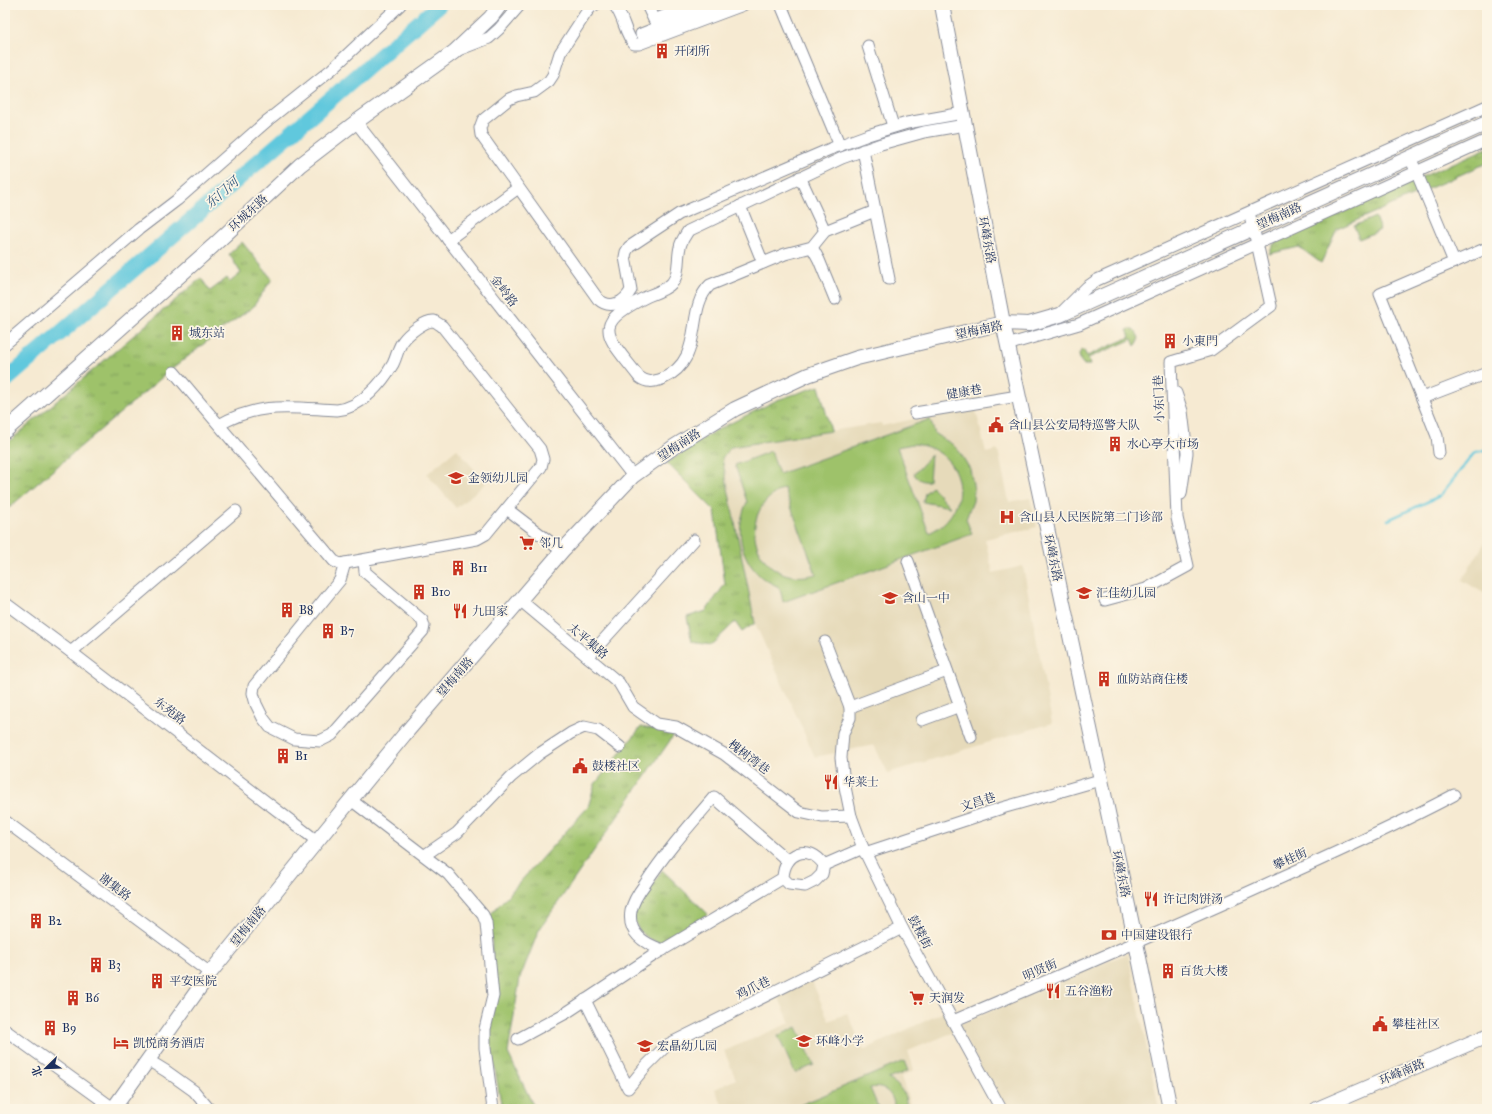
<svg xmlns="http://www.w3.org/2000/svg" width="1492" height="1114" viewBox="0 0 1492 1114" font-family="'IM FELL Great Primer','Noto Serif SC',serif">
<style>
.built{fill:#e6daba}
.grass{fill:url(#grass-tufts);stroke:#5c7864}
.pitch{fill:#9ec26b;stroke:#5c7864;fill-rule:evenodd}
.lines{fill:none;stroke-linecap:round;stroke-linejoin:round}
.stream{stroke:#60c8dd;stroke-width:2.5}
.river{stroke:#60c8dd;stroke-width:16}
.minor-casing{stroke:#888c98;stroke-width:13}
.major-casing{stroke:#888c98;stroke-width:16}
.minor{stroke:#fff;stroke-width:11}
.major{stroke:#fff;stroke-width:14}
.labels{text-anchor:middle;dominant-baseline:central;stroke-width:3.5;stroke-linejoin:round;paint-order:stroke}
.poi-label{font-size:12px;fill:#1b2f5e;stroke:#fcf5e5;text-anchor:start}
.street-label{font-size:12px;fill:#1b2f5e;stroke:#fcf5e5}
.water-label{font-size:13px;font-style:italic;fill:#2c557e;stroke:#fcf5e5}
</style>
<defs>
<pattern id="grass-tufts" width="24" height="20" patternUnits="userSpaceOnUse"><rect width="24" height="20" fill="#9ec26b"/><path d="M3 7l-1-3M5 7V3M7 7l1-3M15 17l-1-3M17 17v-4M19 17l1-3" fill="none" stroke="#809e5b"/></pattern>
</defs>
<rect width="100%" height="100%" fill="#fcf5e5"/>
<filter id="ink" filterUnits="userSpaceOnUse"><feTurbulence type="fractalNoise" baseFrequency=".025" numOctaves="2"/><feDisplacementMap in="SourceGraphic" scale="8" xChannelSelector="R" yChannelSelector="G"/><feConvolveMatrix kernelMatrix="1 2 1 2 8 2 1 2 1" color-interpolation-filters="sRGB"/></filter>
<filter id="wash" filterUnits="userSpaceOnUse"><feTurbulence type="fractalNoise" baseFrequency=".012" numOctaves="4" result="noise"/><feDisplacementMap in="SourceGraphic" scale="16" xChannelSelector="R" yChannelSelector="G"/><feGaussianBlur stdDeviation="0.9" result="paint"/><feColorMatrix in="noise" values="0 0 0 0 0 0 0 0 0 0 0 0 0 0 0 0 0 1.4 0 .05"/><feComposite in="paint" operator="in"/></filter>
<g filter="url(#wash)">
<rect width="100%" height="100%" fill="#f6ead2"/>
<g class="built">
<path d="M975,406L986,453L998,450L1009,502L1030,498L1037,527L985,539L993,573L1023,566L1052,723L888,773L874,745L815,757L755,623L722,458L731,447L881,423L882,426Z"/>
<path d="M457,449L486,483L456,508L427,474Z"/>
<path d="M1487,539V595L1462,580Z"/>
<path d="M1128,953L1159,1109H1004L958,1025Z"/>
<path d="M811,979L829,1021L847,1013L864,1050L944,1012L954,1032L908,1051L914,1070L901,1077L912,1109H724L715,1089L736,1079L724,1051L790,1023L777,993Z"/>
</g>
<g class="grass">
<path d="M1487,148V163L1337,229L1321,263L1299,247L1269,254L1274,243Z"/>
<path d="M242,242L272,279L253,307L221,330L166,374L5,511V445L201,278L210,291L227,278L230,282L241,273L229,254Z"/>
<path d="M1131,329L1136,332L1139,338L1137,344L1135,346L1132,339L1128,341L1088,358L1090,365H1084L1080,360L1079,354L1083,349L1087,356L1130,337L1127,330Z"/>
<path d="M819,386L831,431L731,447L722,458L755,623L742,632L735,622L711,645L692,642L687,617L706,611L725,584L715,511L667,463L713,432L777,400Z"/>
<path d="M641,727L676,732L539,930L520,978L508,1053L535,1109H502L489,1036L495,997L490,915L588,807L595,784Z"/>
<path d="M662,870L708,914L660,943C645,939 630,927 636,909C638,906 641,902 643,899C650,889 656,880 662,870Z"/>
</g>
<g class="pitch">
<path d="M1375,217L1380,230L1359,239L1354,226Z"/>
<path d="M930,419L935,434L952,444L959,451L970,469L974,490L973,501L966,519L972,534L783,602C782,598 781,590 778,587C776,585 764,580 760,576C739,556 735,528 747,502L735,465L771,451L779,474ZM913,444C965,448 976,511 929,533L897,447ZM784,488L816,574C758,591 729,514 784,488Z"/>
<path d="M931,455L929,481C923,482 918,480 914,474Z"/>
<path d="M932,487L950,507L923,502L925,493Z"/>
<path d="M797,1027L814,1065L795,1073L778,1036Z"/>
<path d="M904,1061L908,1071L888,1079C899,1084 908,1095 906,1109H894C895,1094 884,1085 870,1088L879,1109H791Z"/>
</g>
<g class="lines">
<path class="stream" d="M1388,520L1440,496L1475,452L1487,450"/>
<path class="river" d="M5,381L439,5"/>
</g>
</g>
<g filter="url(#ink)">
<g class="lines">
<g class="minor-casing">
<g id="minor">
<path d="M595,5L591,7L586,13L560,53L553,75L549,81L534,92L516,96L509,99L483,120L480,128L481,135L598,299C610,310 624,303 631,290L625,257L626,252L629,247L679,214L830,149L868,135L907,123L963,113"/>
<path d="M614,5C624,16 624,33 634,44H639L743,5"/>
<path d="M647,5L654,20L691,5"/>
<path d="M781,5L840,146"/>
<path d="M641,34L714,5"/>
<path d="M868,46L893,126"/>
<path d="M458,50L489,38L499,29L520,5"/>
<path d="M356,122L633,476"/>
<path d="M863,150L889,279"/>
<path d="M1410,157L1454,262"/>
<path d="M800,177L825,231"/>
<path d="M740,206L763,263"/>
<path d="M875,211L825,231L812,247L785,254L710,285C684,310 707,359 662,379C653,382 647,383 639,377C606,334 589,325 648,296C656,293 667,289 672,283C680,274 677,258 680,247C681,241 685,236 688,231L842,158L881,144L924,132L965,125"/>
<path d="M448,240L518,188"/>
<path d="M812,247L819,260L835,299"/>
<path d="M1063,311L1087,287L1097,280L1487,106"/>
<path d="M5,344L139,229L177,200L268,120L332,69L400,5"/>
<path d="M1007,345L1079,324L1487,140"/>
<path d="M174,372L334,561L340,564L477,539L486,534L541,467L543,459L540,449L442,326C439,324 436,322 434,321C425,320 408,334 403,341C398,347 397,356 393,364C382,383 361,408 337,410C293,408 260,401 219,425"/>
<path d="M1176,393L1182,411L1187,453L1181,494"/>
<path d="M1422,398L1487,373"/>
<path d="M915,413L1018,396"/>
<path d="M1439,453L1437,436L1380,294L1487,248"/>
<path d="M507,509L562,551"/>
<path d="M908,561L971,737"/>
<path d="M345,563L340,580L254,686L253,693L256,704L263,718L270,727L294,739L320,741L332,735L423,631L424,626L422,620L365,572L364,560"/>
<path d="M520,600L619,683L633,707L657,724L676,727L724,754L799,812L822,817L851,816"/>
<path d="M1105,600L1146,589L1188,566L1177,518L1171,362L1211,350L1271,306L1257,243L1249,213"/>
<path d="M5,603L71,652L317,841"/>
<path d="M825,642L850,707V718L843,733L841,758L844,782L851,816L863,848L902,928L1001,1109"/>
<path d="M71,652L236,511"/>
<path d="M588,657L694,540"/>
<path d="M850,707L947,671"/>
<path d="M922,720L960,706"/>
<path d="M351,800L448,874L483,915L486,923L493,996L485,1029V1048L493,1109"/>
<path d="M5,821L210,973"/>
<path d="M865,853L1002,808L1100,780"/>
<path d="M425,855L457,833L511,777L539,754L571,733L584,727L598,730L620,747"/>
<path d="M824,865L822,874L815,881L805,886L789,884L783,878C784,852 809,843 824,865L863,848"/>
<path d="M663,950C645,944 627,934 631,911C633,901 639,892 645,884C665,853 690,825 714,797L788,861"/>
<path d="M585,1000L628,1088L646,1066L667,1045L902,928"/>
<path d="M953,1021C1059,976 1164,931 1269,883C1331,855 1394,827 1454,795"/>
<path d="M5,1030L113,1108"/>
<path d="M518,1039L566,1013L654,955L783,878"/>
<path d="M148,1060L166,1071L194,1091L209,1109"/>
</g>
</g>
<g class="major-casing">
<g id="major">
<path d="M942,5L1003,323L1136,943L1170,1109"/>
<path d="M5,431L213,246L300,165L356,122L454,52L491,17L500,5"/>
<path d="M113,1109L210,973L317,841L404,735L562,551L633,476L675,446L735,409L808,375L857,358L1003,323L1029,324L1060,315L1487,123"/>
<path d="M1317,1109L1487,1036"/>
</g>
</g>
<use href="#minor" class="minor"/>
<use href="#major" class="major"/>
</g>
</g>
<defs>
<g id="building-bare" transform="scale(1.2)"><path d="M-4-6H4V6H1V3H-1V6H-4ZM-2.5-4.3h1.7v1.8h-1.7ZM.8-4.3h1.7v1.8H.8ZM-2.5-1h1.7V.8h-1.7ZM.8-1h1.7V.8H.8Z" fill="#c8321e" stroke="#fcf5e5" stroke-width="2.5" paint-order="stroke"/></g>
<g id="civic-bare" transform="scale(1.2)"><path d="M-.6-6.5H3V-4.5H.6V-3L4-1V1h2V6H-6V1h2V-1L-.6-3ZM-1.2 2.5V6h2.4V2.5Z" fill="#c8321e" stroke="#fcf5e5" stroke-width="2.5" paint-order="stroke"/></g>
<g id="school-bare" transform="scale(1.2)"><path d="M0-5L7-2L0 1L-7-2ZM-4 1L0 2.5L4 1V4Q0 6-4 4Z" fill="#c8321e" stroke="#fcf5e5" stroke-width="2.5" paint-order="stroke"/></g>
<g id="hospital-bare" transform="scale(1.2)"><path d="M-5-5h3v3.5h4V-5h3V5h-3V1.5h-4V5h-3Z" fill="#c8321e" stroke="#fcf5e5" stroke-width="2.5" paint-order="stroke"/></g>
<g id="supermarket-bare" transform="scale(1.2)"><path d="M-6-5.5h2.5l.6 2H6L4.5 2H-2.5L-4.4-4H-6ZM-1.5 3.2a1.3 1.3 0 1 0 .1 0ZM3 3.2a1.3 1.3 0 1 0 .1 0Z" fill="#c8321e" stroke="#fcf5e5" stroke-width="2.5" paint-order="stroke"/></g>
<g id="restaurant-bare" transform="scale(1.2)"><path d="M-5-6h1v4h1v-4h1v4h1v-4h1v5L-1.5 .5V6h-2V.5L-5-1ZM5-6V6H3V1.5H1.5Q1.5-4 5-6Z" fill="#c8321e" stroke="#fcf5e5" stroke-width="2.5" paint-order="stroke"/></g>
<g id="bank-bare" transform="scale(1.2)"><path d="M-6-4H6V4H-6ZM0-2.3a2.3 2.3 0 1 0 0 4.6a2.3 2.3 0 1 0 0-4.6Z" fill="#c8321e" stroke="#fcf5e5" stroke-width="2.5" paint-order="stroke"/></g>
<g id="hotel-bare" transform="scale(1.2)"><path d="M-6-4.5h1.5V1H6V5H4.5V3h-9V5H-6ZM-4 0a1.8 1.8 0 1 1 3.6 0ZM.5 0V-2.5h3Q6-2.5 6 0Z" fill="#c8321e" stroke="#fcf5e5" stroke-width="2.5" paint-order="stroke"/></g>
</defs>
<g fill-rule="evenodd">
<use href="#building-bare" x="662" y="51"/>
<use href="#building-bare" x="177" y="333"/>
<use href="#building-bare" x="1170" y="341"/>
<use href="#civic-bare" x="996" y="425"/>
<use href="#building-bare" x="1115" y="444"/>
<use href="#school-bare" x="456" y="478"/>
<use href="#hospital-bare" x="1007" y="517"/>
<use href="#supermarket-bare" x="527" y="543"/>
<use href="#building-bare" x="458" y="568"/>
<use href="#building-bare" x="419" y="592"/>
<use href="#school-bare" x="1084" y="593"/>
<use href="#school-bare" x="890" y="598"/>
<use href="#building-bare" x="287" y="610"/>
<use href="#restaurant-bare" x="460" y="611"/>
<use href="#building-bare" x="328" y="631"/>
<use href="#building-bare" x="1104" y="679"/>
<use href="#building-bare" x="283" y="756"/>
<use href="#civic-bare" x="580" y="766"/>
<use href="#restaurant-bare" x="831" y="782"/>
<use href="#restaurant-bare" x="1151" y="899"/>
<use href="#building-bare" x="36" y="921"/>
<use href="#bank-bare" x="1109" y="935"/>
<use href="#building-bare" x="96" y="965"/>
<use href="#building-bare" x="1168" y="971"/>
<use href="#building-bare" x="157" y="981"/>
<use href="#restaurant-bare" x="1053" y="991"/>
<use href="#building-bare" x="73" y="998"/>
<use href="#supermarket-bare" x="917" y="998"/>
<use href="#civic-bare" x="1380" y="1024"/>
<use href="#building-bare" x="50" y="1028"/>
<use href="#school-bare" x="804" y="1041"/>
<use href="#hotel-bare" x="121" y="1043"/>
<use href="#school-bare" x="645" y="1046"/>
</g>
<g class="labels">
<g class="poi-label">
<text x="674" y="51">开闭所</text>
<text x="189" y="333">城东站</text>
<text x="1182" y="341">小東門</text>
<text x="1008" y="425">含山县公安局特巡警大队</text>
<text x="1127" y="444">水心亭大市场</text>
<text x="468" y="478">金领幼儿园</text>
<text x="1019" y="517">含山县人民医院第二门诊部</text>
<text x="539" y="543">邻几</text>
<text x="470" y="568">B11</text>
<text x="431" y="592">B10</text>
<text x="1096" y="593">汇佳幼儿园</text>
<text x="902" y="598">含山一中</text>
<text x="299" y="610">B8</text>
<text x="472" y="611">九田家</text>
<text x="340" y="631">B7</text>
<text x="1116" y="679">血防站商住楼</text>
<text x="295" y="756">B1</text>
<text x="592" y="766">鼓楼社区</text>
<text x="843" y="782">华莱士</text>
<text x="1163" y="899">许记肉饼汤</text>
<text x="48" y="921">B2</text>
<text x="1121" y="935">中国建设银行</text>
<text x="108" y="965">B3</text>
<text x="1180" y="971">百货大楼</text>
<text x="169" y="981">平安医院</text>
<text x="1065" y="991">五谷渔粉</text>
<text x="85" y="998">B6</text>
<text x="929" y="998">天润发</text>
<text x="1392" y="1024">攀桂社区</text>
<text x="62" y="1028">B9</text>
<text x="816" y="1041">环峰小学</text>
<text x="133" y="1043">凯悦商务酒店</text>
<text x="657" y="1046">宏晶幼儿园</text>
</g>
<g class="street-label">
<text transform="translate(248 213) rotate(-43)">环城东路</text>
<text transform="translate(1279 216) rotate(-24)">望梅南路</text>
<text transform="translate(987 240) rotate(79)">环峰东路</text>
<text transform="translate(504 291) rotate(52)">金岭路</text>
<text transform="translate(979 330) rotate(-12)">望梅南路</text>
<text transform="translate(964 392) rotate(-10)">健康巷</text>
<text transform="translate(1159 399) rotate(-92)">小东门巷</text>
<text transform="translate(679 445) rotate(-33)">望梅南路</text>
<text transform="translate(1053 558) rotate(78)">环峰东路</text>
<text transform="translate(588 641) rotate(40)">太平集路</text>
<text transform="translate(455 677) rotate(-49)">望梅南路</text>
<text transform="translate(170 711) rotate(38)">东苑路</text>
<text transform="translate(749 757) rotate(37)">槐树湾巷</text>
<text transform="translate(978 802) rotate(-18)">文昌巷</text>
<text transform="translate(1290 859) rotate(-24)">攀桂街</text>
<text transform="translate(1121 874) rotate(78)">环峰东路</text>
<text transform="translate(115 887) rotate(37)">谢集路</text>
<text transform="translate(248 926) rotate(-51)">望梅南路</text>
<text transform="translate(920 932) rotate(62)">鼓楼街</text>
<text transform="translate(1040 970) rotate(-23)">明贤街</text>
<text transform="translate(753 988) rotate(-26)">鸡爪巷</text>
<text transform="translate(1402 1072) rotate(-23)">环峰南路</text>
</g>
<g class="water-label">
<text transform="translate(222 193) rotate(-41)">东门河</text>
</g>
</g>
<rect width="1492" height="1114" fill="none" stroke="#fcf5e5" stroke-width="20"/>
<g transform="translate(46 1068) rotate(247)" stroke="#fcf5e5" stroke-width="3" paint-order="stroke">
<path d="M0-3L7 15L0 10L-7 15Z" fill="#1b2f5e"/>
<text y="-6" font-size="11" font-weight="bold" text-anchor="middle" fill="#1b2f5e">北</text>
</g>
</svg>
